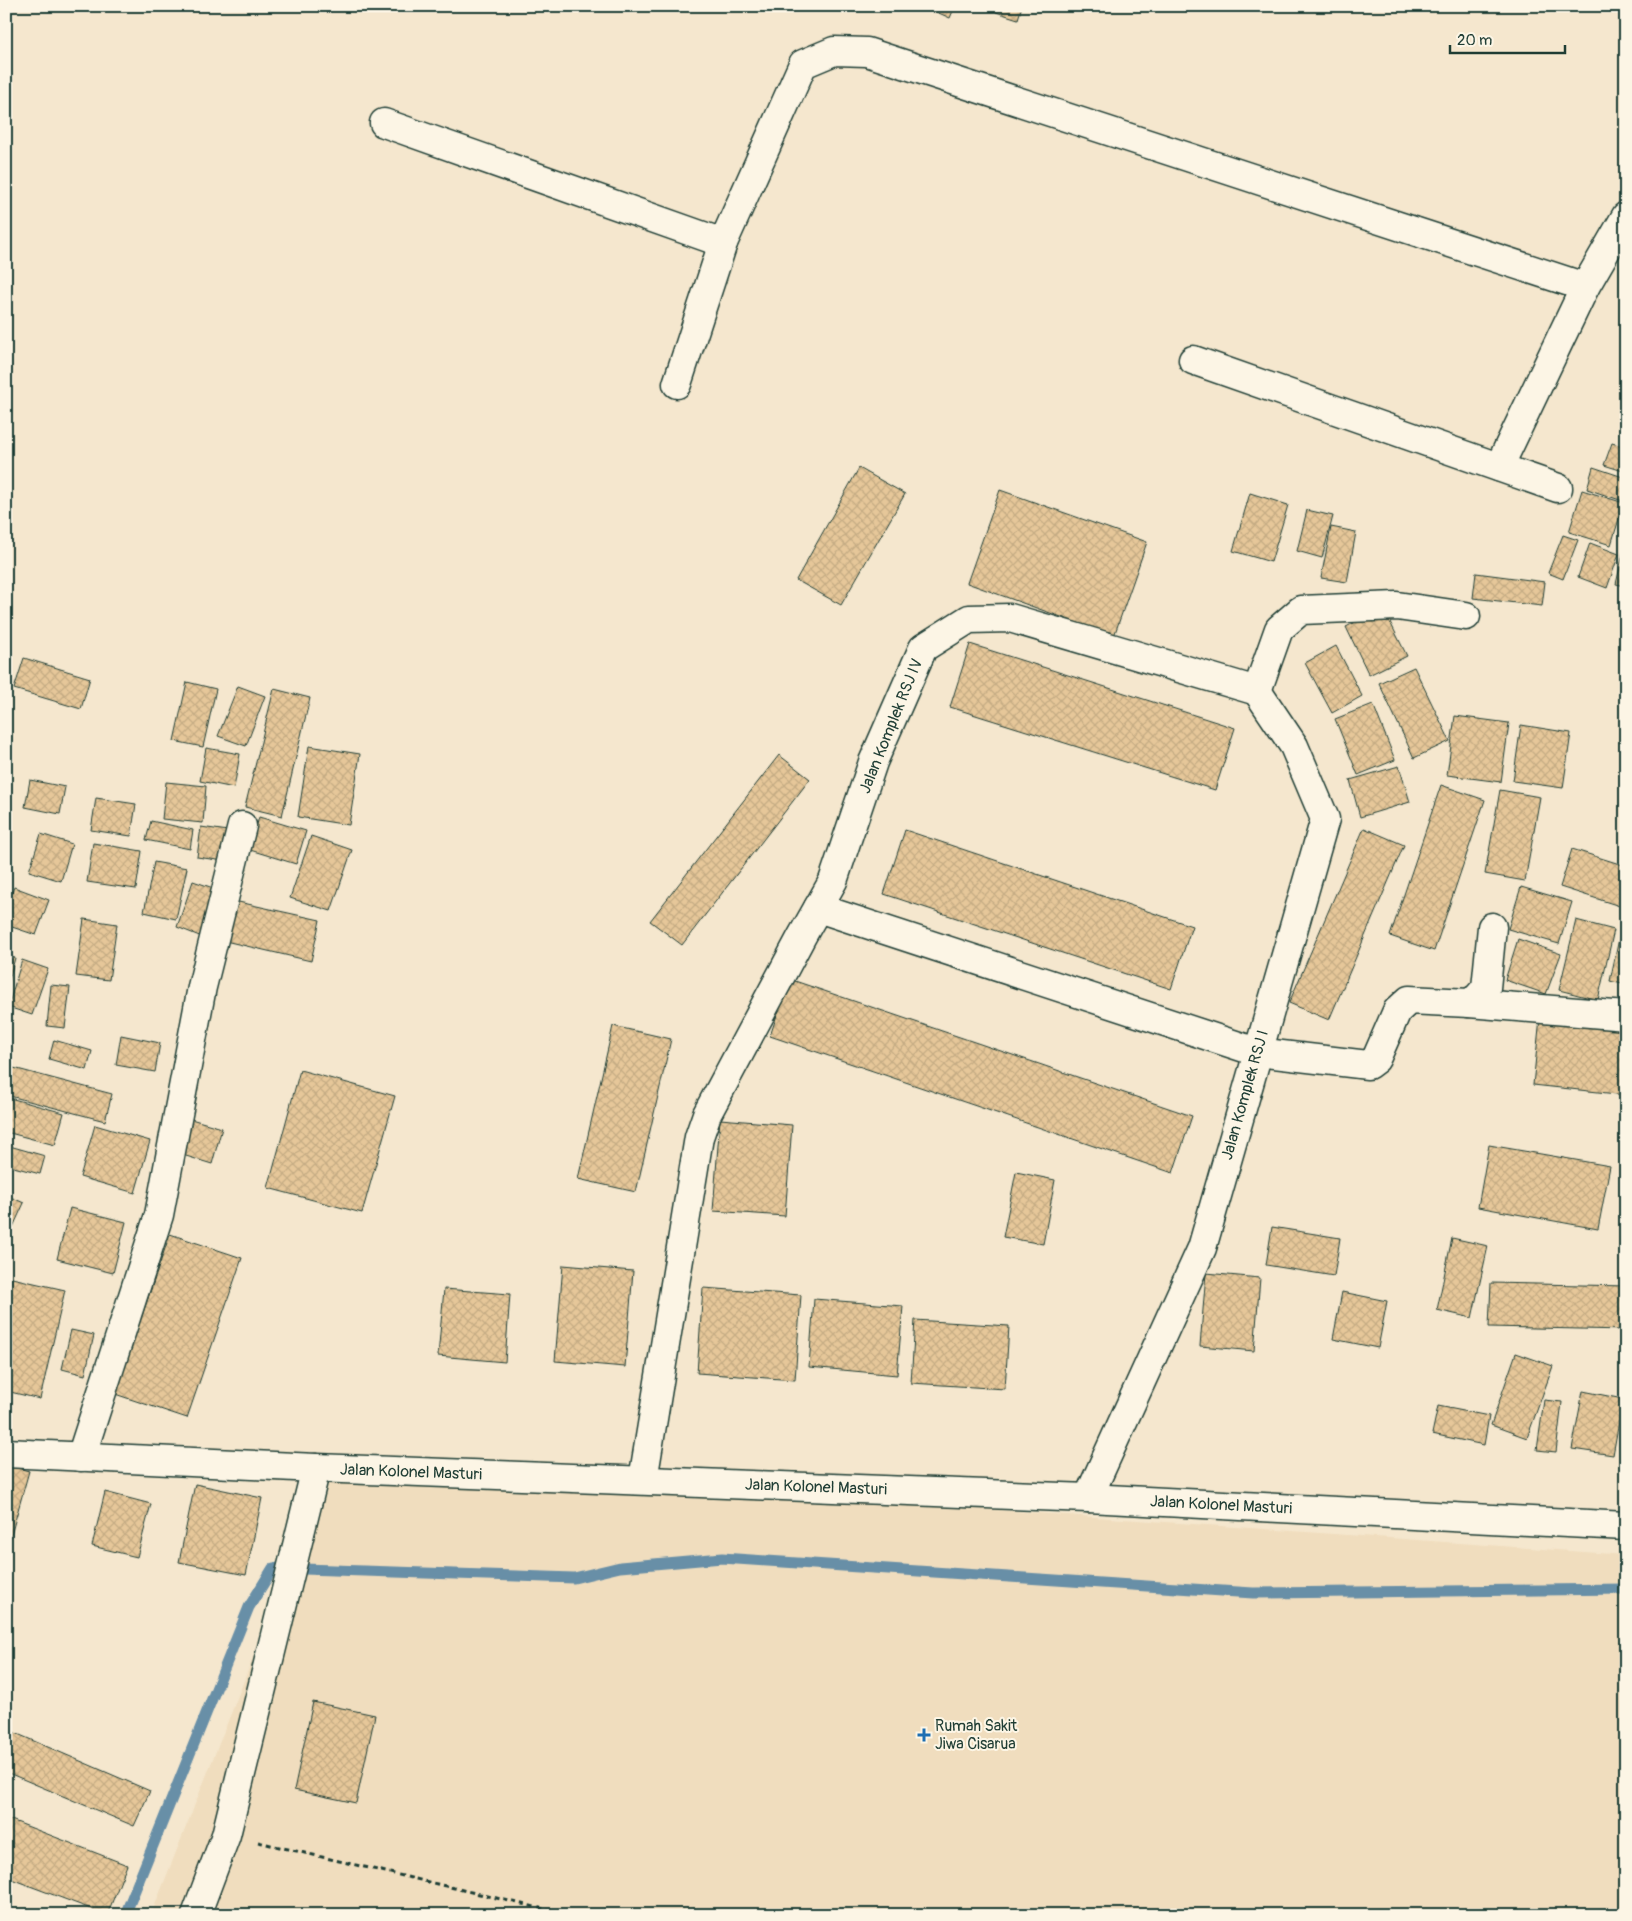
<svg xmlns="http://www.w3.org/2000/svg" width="1632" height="1921" viewBox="0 0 1632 1921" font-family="Pangolin,sans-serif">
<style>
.built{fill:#f0ddbe}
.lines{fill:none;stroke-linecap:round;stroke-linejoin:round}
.stream{stroke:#688fa7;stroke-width:11}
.building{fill:url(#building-cross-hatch);stroke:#1f3d34}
.street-casing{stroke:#1f3d34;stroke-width:31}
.primary-casing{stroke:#1f3d34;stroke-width:31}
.path{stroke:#1f3d34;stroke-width:3;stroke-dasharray:5 4;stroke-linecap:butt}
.street{stroke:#fcf5e5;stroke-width:28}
.primary{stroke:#fcf5e5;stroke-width:28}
.poi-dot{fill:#1f6fb2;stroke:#fcf5e5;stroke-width:2}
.labels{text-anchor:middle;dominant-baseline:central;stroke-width:4;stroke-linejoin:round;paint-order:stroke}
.street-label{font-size:16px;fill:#1f3d34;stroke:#fcf5e5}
.poi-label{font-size:16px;fill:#1f3d34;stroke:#fcf5e5;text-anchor:start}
</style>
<defs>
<pattern id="building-cross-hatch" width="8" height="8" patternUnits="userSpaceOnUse" patternTransform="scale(1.25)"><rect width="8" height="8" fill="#e6c799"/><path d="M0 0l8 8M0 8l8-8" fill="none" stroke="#c5ac84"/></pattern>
</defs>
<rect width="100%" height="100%" fill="#f5e7ce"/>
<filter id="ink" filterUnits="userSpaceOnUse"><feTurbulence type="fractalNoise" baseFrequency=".02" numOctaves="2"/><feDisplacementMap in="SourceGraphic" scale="10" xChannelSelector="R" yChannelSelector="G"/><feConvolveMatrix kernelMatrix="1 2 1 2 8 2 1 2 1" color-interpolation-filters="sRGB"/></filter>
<g filter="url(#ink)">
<path class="built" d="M327,1472L676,1487L1626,1555V1915H151Z"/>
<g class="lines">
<path class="stream" d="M125,1915L249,1607L273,1568L574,1578L620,1567L722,1558L1253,1593L1626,1589"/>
</g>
<g class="building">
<path d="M923,6H955L950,18Z"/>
<path d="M998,6H1022L1018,19L996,12Z"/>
<path d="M1612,443L1626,447V463L1623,471L1604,465Z"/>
<path d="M1593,467L1626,478V502L1587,489Z"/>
<path d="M859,468L905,494L841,605L796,580Z"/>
<path d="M1000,490L1147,542L1114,636L967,583Z"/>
<path d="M1582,490L1624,503L1611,545L1569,532Z"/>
<path d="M1250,493L1288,505L1271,562L1233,551Z"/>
<path d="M1307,510L1333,516L1322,558L1297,551Z"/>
<path d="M1331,527L1356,532L1347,582L1321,578Z"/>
<path d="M1563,535L1578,540L1563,579L1548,573Z"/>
<path d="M1626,541V586L1616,584Z"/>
<path d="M1590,543L1619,554L1607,588L1578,577Z"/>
<path d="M1476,573L1545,582L1542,606L1473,598Z"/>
<path d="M1383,608L1407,656L1369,675L1346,627Z"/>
<path d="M970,644L1235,728L1215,790L950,707Z"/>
<path d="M1336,646L1362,696L1332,713L1305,663Z"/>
<path d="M24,658L90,678L81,709L14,689Z"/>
<path d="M1414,667L1450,741L1414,758L1379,683Z"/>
<path d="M187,682L216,689L203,747L174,741Z"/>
<path d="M238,686L265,696L246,746L218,736Z"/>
<path d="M274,689L310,698L282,816L245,807Z"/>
<path d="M1373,704L1395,760L1358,775L1335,719Z"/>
<path d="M1455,716L1509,723L1501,782L1447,775Z"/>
<path d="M1521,725L1571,733L1563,788L1513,781Z"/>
<path d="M309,746L360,754L349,825L298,817Z"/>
<path d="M206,748L240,754L234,788L200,781Z"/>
<path d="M779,755L810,779L682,945L650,921Z"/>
<path d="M1399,766L1410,802L1360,817L1350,780Z"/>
<path d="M30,780L65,787L60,814L25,807Z"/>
<path d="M166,782L206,786L203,823L162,819Z"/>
<path d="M1441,785L1485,800L1434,951L1390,936Z"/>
<path d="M1500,790L1540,797L1525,881L1485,874Z"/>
<path d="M96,798L136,804L131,836L91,830Z"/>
<path d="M259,817L306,831L296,864L250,850Z"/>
<path d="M151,821L193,830L190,849L146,840Z"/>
<path d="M201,827L228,831L224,861L197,857Z"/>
<path d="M1364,828L1404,845L1329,1020L1289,1003Z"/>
<path d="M905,830L1192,926L1171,989L884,894Z"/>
<path d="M41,834L72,844L61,881L29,871Z"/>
<path d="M311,836L352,850L331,911L290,898Z"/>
<path d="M93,843L142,851L136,889L87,882Z"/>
<path d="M1572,849L1626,866V908L1560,887Z"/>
<path d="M154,862L187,868L176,919L144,912Z"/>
<path d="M193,881L219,890L202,937L177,927Z"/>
<path d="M14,887L49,900L36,935L6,925V909Z"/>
<path d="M1521,887L1572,902L1559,944L1508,929Z"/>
<path d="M234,901L320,920L311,961L225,941Z"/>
<path d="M84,919L117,924L109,980L76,976Z"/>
<path d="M1576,920L1614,930L1598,1000L1559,990Z"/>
<path d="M1620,934L1626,935V985L1610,981Z"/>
<path d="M1518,939L1561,954L1546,994L1505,980Z"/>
<path d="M6,955L15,958L6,991Z"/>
<path d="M22,960L48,969L32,1015L8,1007Z"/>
<path d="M789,979L1192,1116L1173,1173L770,1036Z"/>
<path d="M51,985L70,987L65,1028L47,1026Z"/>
<path d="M1540,1018L1626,1027V1095L1533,1085Z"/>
<path d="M613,1026L671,1039L636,1192L578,1179Z"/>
<path d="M121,1035L160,1043L155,1072L116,1065Z"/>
<path d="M54,1040L92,1051L87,1070L49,1059Z"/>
<path d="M6,1066L112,1094L105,1121L6,1095Z"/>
<path d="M300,1070L395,1096L362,1213L268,1188Z"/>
<path d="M6,1097L64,1113L55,1145L6,1132Z"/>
<path d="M184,1117L222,1128L212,1164L173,1152Z"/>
<path d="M720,1119L792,1125L785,1216L713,1211Z"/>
<path d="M95,1125L150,1141L135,1193L80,1177Z"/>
<path d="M6,1145L45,1156L40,1174L6,1165Z"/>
<path d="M1489,1145L1610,1166L1598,1229L1478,1207Z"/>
<path d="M1016,1172L1055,1180L1043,1244L1003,1237Z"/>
<path d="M6,1195L24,1203L13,1227L6,1224Z"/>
<path d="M70,1208L126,1222L113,1273L57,1259Z"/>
<path d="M1272,1227L1340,1238L1334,1276L1266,1265Z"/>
<path d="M170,1234L242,1258L187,1418L115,1394Z"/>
<path d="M1452,1238L1488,1246L1472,1318L1437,1310Z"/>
<path d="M563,1265L633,1271L625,1367L555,1361Z"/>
<path d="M1206,1273L1260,1278L1254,1351L1200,1346Z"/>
<path d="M12,1278L65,1290L40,1399L6,1391V1304Z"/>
<path d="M1491,1283L1626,1286V1330L1489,1327Z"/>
<path d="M703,1288L801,1295L795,1380L697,1373Z"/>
<path d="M444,1289L510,1294L505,1362L438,1356Z"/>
<path d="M1342,1292L1387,1301L1378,1348L1333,1339Z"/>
<path d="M814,1299L903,1306L897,1375L809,1367Z"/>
<path d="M915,1320L1009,1326L1005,1389L911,1383Z"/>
<path d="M71,1330L94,1335L85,1375L62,1369Z"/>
<path d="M1516,1353L1553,1366L1527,1438L1491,1425Z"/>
<path d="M1583,1391L1623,1399L1613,1455L1572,1449Z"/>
<path d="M1544,1400L1562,1402L1556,1452L1537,1450Z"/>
<path d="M1438,1406L1489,1416L1484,1445L1432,1434Z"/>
<path d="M6,1465L29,1471L6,1553Z"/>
<path d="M195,1484L262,1498L246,1575L179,1562Z"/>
<path d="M105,1492L151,1504L137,1557L92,1546Z"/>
<path d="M313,1702L375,1715L356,1803L294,1790Z"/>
<path d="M6,1729L150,1791L134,1826L6,1772Z"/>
<path d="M6,1818L127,1865L107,1915L6,1877Z"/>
</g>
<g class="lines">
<g class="street-casing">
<g id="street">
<path d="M384,123L723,243"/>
<path d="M1193,360L1558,488"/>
<path d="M677,384L723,243L803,64L834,51L867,52L1585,287L1626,216"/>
<path d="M1499,467L1585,287"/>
<path d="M1257,691L1279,629L1301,610L1397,606L1466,616"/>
<path d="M818,908L1257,1052L1368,1065L1376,1059L1397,1011L1409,1000L1469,1003L1477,998L1486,988L1492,927"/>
<path d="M1469,1003L1626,1016"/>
<path d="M81,1457L159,1215L202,987L242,826"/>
<path d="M643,1480L699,1137L707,1114L802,936L833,881L873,762L923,648L969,619L1010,618L1257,691"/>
<path d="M1088,1498L1202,1248L1325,819L1294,746L1257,691"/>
<path d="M196,1915L226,1835L316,1468"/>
</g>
</g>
<g class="primary-casing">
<path id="primary" d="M6,1453L316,1468L1088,1498L1626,1526"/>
</g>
<path class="path" d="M258,1842L569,1915"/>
<use href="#street" class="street"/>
<use href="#primary" class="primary"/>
</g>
</g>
<path class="poi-dot" d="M921.5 1727.5h5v5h5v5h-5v5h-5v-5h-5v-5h5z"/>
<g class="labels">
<g class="street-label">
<text transform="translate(891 726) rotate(-68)">Jalan Komplek RSJ IV</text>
<text transform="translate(1245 1095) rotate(-74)">Jalan Komplek RSJ I</text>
<text transform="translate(411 1472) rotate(2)">Jalan Kolonel Masturi</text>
<text transform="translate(816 1487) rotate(2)">Jalan Kolonel Masturi</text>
<text transform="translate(1221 1505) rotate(3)">Jalan Kolonel Masturi</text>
</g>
<g class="poi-label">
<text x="935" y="1726">Rumah Sakit<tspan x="935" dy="18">Jiwa Cisarua</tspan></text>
</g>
</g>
<rect width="1632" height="1921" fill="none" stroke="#fcf5e5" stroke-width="25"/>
<rect x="12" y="12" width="1607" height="1896" fill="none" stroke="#1f3d34" stroke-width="2" filter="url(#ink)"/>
<path d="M1450 45v8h115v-8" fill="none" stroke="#1f3d34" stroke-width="2.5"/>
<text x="1457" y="45" font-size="15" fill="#1f3d34" stroke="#fcf5e5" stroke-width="4" paint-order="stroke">20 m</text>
</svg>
